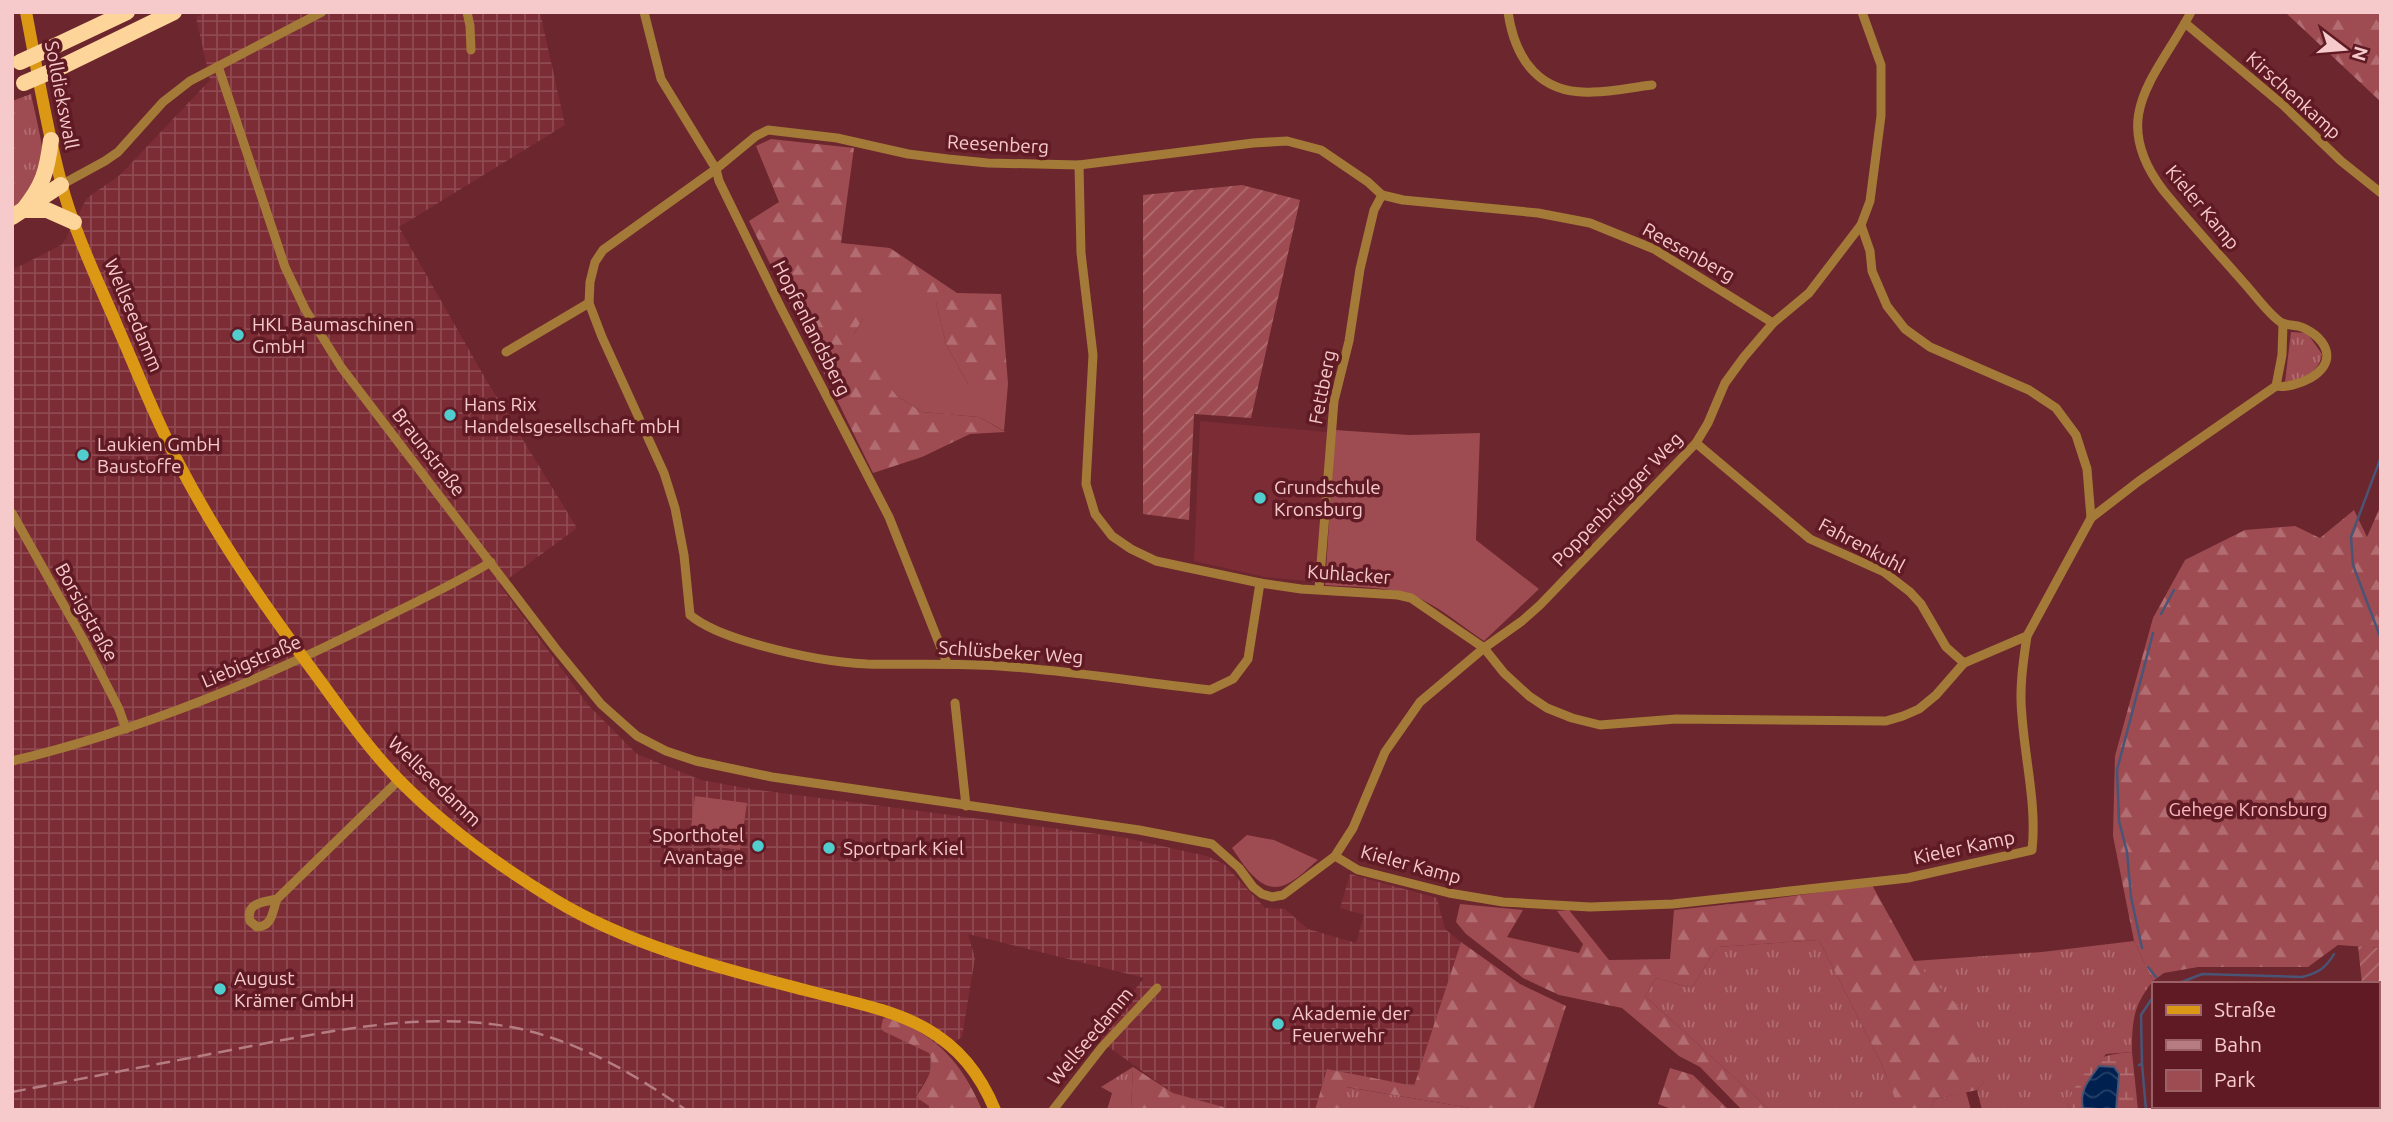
<svg xmlns="http://www.w3.org/2000/svg" width="2393" height="1122" viewBox="0 0 2393 1122" font-family="Ubuntu,sans-serif">
<style>
.built{fill:#7b2c35}
.industrial{fill:url(#industrial-grid)}
.grass{fill:url(#grass-tufts)}
.forest{fill:url(#forest-firs)}
.wetland{fill:url(#wetland-marsh)}
.park{fill:#9e4c52}
.garden{fill:url(#garden-furrows)}
.water{fill:url(#water-waves);stroke:#4a5475;stroke-width:2}
.lines{fill:none;stroke-linecap:round;stroke-linejoin:round}
.stream{stroke:#4a5475;stroke-width:2.5}
.street{stroke:#a47a38;stroke-width:9}
.secondary{stroke:#db9814;stroke-width:12}
.highway{stroke:#fdd59a;stroke-width:16}
.rail{stroke:#b57d81;stroke-width:2.5;stroke-dasharray:14 7;stroke-linecap:butt}
.highway-bridge{stroke:#fdd59a;stroke-width:16}
.poi-dot{fill:#52cdce;stroke:#601a24;stroke-width:2.5}
.labels{text-anchor:middle;dominant-baseline:central;stroke-width:7;stroke-linejoin:round;paint-order:stroke}
.street-label{font-size:19px;fill:#f6cacb;stroke:#601a24}
.poi-label{font-size:19px;fill:#f6cacb;stroke:#601a24;text-anchor:start}
.park-label{font-size:19px;fill:#f9b8bb;stroke:#601a24}
</style>
<defs>
<pattern id="industrial-grid" width="8" height="8" patternUnits="userSpaceOnUse" patternTransform="scale(1.75)"><rect width="8" height="8" fill="#7b2c35"/><path d="M0 4h8M4 0v8" fill="none" stroke="#8e4951"/></pattern>
<pattern id="grass-tufts" width="24" height="20" patternUnits="userSpaceOnUse" patternTransform="scale(1.75)"><rect width="24" height="20" fill="#9e4c52"/><path d="M3 7l-1-3M5 7V3M7 7l1-3M15 17l-1-3M17 17v-4M19 17l1-3" fill="none" stroke="#b16d71"/></pattern>
<pattern id="forest-firs" width="22" height="20" patternUnits="userSpaceOnUse" patternTransform="scale(1.75)"><rect width="22" height="20" fill="#9e4c52"/><path d="M5 1l3.5 6h-7zM16 11l3.5 6h-7z" fill="#b16d71"/></pattern>
<pattern id="wetland-marsh" width="20" height="14" patternUnits="userSpaceOnUse" patternTransform="scale(1.75)"><rect width="20" height="14" fill="#9e4c52"/><path d="M1 5h8M5 5V1M11 12h8M15 12V8" fill="none" stroke="#b16d71"/></pattern>
<pattern id="garden-furrows" width="10" height="10" patternUnits="userSpaceOnUse" patternTransform="scale(1.75)"><rect width="10" height="10" fill="#9e4c52"/><path d="M-1 1l2-2M0 10L10 0M9 11l2-2" fill="none" stroke="#b16d71"/></pattern>
<pattern id="water-waves" width="16" height="10" patternUnits="userSpaceOnUse" patternTransform="scale(1.75)"><rect width="16" height="10" fill="#002150"/><path d="M0 5q4-4 8 0t8 0" fill="none" stroke="#264068"/></pattern>
</defs>
<rect width="100%" height="100%" fill="#6c262e"/>
<path class="built" d="M1200,421L1328,432L1317,582L1264,577L1194,561Z"/>
<path class="industrial" d="M205,12H540L565,125L399,227L485,378L577,528L500,585L589,706L637,754L701,780L751,789L1121,837L1207,856L1224,864L1265,908L1285,909L1308,929L1356,943L1364,915L1340,908L1350,874L1437,898L1445,929L1461,942L1414,1087L1327,1069L1315,1110H1234L1173,1093L1096,1038L1144,978L968,934L975,958L962,1037L943,1050L916,1096L929,1106V1110H12V270L63,244L87,198L120,175L210,80L196,17Z"/>
<g class="grass">
<path d="M31,94C34,110 46,154 43,167C40,179 22,201 12,208V101Z"/>
<path d="M2291,332L2307,333L2322,354C2319,373 2303,379 2285,382Z"/>
<path d="M1819,940L1883,1067L1898,1104L1872,1110H1770L1645,996L1656,978L1692,988L1717,947Z"/>
<path d="M2134,941L2153,981C2133,1006 2132,1021 2132,1052L2106,1054L2067,1103L2072,1110H1982L1977,1090L1984,1082L1914,961L2042,952Z"/>
<path d="M1133,1067L1131,1110H1107L1112,1093L1101,1087Z"/>
<path d="M1346,1087L1482,1110H1340Z"/>
<path d="M1966,1092L1971,1110H1930L1935,1099Z"/>
</g>
<g class="forest">
<path d="M2285,12H2381V102Z"/>
<path d="M771,139L854,148L841,243L890,248L957,293L1001,294L1008,384H968L946,344L936,302L863,319L853,335L897,396L922,412L979,417L1005,432L970,434L922,457L873,473L749,221L779,202L756,146Z"/>
<path d="M2381,505V948L2338,945L2308,967H2198L2164,973L2153,981L2134,941L2113,836L2115,756L2153,618L2185,560L2245,530L2295,526L2320,538L2354,510L2367,537Z"/>
<path d="M1872,885L1914,961L1960,1008L1984,1082L1977,1090L1935,1099L1930,1110H1872L1897,1103L1883,1067L1819,940L1717,947L1692,988L1656,978L1645,996L1770,1110H1742L1700,1067L1679,1056L1622,1008L1559,995L1523,978L1466,934L1456,922L1460,904L1523,910L1507,937L1579,953L1583,944L1557,911L1569,910L1609,960L1670,959L1674,910L1750,902Z"/>
<path d="M1461,942L1520,984L1566,1006L1533,1110H1482L1347,1087L1340,1110H1315L1327,1069L1414,1086Z"/>
<path d="M886,1018C935,1032 963,1064 982,1110H929V1106L916,1097C924,1084 937,1068 929,1053L883,1031L881,1028L883,1019Z"/>
<path d="M1133,1067L1173,1093L1234,1110H1131Z"/>
<path d="M1670,1068L1693,1075L1729,1110H1674L1658,1104Z"/>
</g>
<path class="wetland" d="M2132,1052L2138,1110H2116L2119,1074L2083,1108L2085,1110H2072L2067,1103C2088,1065 2086,1056 2132,1052Z"/>
<g class="park">
<path d="M886,278L908,281L936,302L946,344L968,384H1008L1004,431L979,417L922,412L897,396L853,341V335L863,319V294Z"/>
<path d="M1335,430L1409,435L1480,433L1476,540L1539,589L1484,641C1461,626 1437,604 1411,595C1384,586 1352,587 1325,585Z"/>
<path d="M695,796L747,803L740,850L689,843Z"/>
<path d="M1247,835L1274,840L1318,860C1308,868 1298,879 1287,884C1262,897 1244,865 1232,848Z"/>
</g>
<g class="garden">
<path d="M1242,185L1300,200L1251,418L1194,414L1189,520L1143,514V195Z"/>
<path d="M2358,946L2381,948V1110H2375L2374,1106H2377V984H2362Z"/>
</g>
<path class="water" d="M2099,1066L2114,1067L2119,1074L2116,1110L2083,1108C2079,1090 2089,1080 2099,1066Z"/>
<g class="lines">
<g class="stream">
<path d="M2381,457L2351,537L2353,565L2381,639"/>
<path d="M2161,614L2174,590"/>
<path d="M2142,948L2131,897L2127,852L2119,821L2117,770L2153,633"/>
<path d="M2148,967L2156,977"/>
<path d="M2177,984L2202,974L2302,977C2318,973 2326,968 2334,954"/>
<path d="M2142,1064L2146,1110"/>
<path d="M2139,1065L2142,1064L2141,1015L2153,997"/>
</g>
<g class="street">
<path d="M467,12L470,26L471,50"/>
<path d="M644,12L661,79L716,169L719,181L781,308L889,517L947,663"/>
<path d="M1508,12C1515,60 1540,95 1593,92C1613,92 1633,87 1652,85"/>
<path d="M2191,12C2156,78 2107,116 2163,190C2189,222 2218,253 2245,284C2255,295 2270,316 2282,323C2287,325 2293,325 2298,326C2309,329 2322,338 2326,350C2333,374 2294,389 2276,386"/>
<path d="M2185,23L2283,105L2341,161L2381,193"/>
<path d="M218,66L285,267L305,309L341,367L556,649L601,704L637,736L666,751L696,761L772,777L1139,830L1212,844L1239,868L1253,887L1262,894L1272,897L1283,895L1335,856L1353,828L1385,752L1420,702L1484,648L1522,621L1540,605L1696,443L1708,423L1725,383L1744,357L1773,323L1809,293L1861,225L1870,201L1881,116V65L1862,12"/>
<path d="M1079,165L1081,253L1093,355L1086,484L1095,514L1112,536L1131,549L1156,561L1260,583L1301,589L1398,595L1411,598L1484,648L1504,673L1529,696L1547,708L1572,718L1600,725L1676,719L1886,721L1903,716L1919,709L1936,695L1964,663L2027,636"/>
<path d="M61,185L105,161L118,152L163,102L190,81L322,12"/>
<path d="M1861,225L1870,251L1872,271L1887,306L1905,329L1930,347L2029,390L2056,408L2076,435L2087,469L2091,518"/>
<path d="M506,352L589,303"/>
<path d="M1696,443L1810,539L1884,572L1910,592L1921,604L1946,647L1964,663"/>
<path d="M12,513L84,641L119,709L126,729"/>
<path d="M1260,583L1248,659L1233,679L1210,690C1140,682 1070,671 999,666C955,663 911,665 867,664C827,662 790,654 752,643C731,637 707,629 690,615L684,555L675,508L664,473L602,337L589,303L590,282L595,262L603,250L716,169L756,136L768,130L837,138L908,154L948,159L988,163L1079,165L1253,143L1287,141L1321,150L1368,182L1382,195L1403,200L1538,213L1590,223L1654,249L1773,323"/>
<path d="M1319,589L1334,401L1349,341L1360,269L1374,210L1382,195"/>
<path d="M955,703L966,806"/>
<path d="M12,761C143,730 268,677 388,616C422,599 458,582 491,562"/>
<path d="M1335,856L1358,870L1449,893L1503,902L1590,907L1673,904L1908,878L2032,850C2037,806 2025,760 2022,716C2019,690 2023,662 2027,636L2091,518L2139,481L2276,386L2282,355L2283,324"/>
<path d="M277,899C272,912 273,926 257,927L250,921C245,903 263,902 277,899L399,780"/>
<path d="M1053,1110L1102,1047L1157,988"/>
</g>
<path class="secondary" d="M26,12C37,69 46,126 61,182C74,232 98,281 118,328C138,374 156,420 179,464C218,539 266,608 316,675C342,711 368,748 399,780C445,827 499,866 555,900C631,946 720,968 805,990C845,1001 889,1008 925,1028C959,1047 980,1074 995,1110"/>
<g class="highway">
<path d="M55,46L127,12"/>
<path d="M59,68L174,12"/>
<path d="M23,210C43,186 47,171 51,140"/>
<path d="M23,210H47L74,222"/>
<path d="M12,217L61,185"/>
</g>
<path class="rail" d="M12,1092C85,1078 158,1064 231,1050C325,1032 431,1008 525,1030C585,1045 636,1075 686,1110"/>
<g class="highway-bridge">
<path d="M20,62L55,46"/>
<path d="M24,83L59,68"/>
</g>
</g>
<g class="poi-dot">
<circle cx="238" cy="335" r="7"/>
<circle cx="450" cy="415" r="7"/>
<circle cx="83" cy="455" r="7"/>
<circle cx="1260" cy="498" r="7"/>
<circle cx="758" cy="846" r="7"/>
<circle cx="829" cy="848" r="7"/>
<circle cx="220" cy="989" r="7"/>
<circle cx="1278" cy="1024" r="7"/>
</g>
<g class="labels">
<g class="street-label">
<text transform="translate(62 95) rotate(79)">Solldiekswall</text>
<text transform="translate(2294 95) rotate(42)">Kirschenkamp</text>
<text transform="translate(998 144) rotate(3)">Reesenberg</text>
<text transform="translate(2203 207) rotate(50)">Kieler Kamp</text>
<text transform="translate(1689 252) rotate(29)">Reesenberg</text>
<text transform="translate(134 315) rotate(67)">Wellseedamm</text>
<text transform="translate(812 328) rotate(63)">Hopfenlandsberg</text>
<text transform="translate(1322 387) rotate(-79)">Fettberg</text>
<text transform="translate(429 452) rotate(52)">Braunstraße</text>
<text transform="translate(1617 499) rotate(-46)">Poppenbrügger Weg</text>
<text transform="translate(1862 545) rotate(28)">Fahrenkuhl</text>
<text transform="translate(1349 574) rotate(4)">Kuhlacker</text>
<text transform="translate(87 612) rotate(61)">Borsigstraße</text>
<text transform="translate(1011 652) rotate(4)">Schlüsbeker Weg</text>
<text transform="translate(251 661) rotate(-23)">Liebigstraße</text>
<text transform="translate(435 781) rotate(44)">Wellseedamm</text>
<text transform="translate(1964 847) rotate(-12)">Kieler Kamp</text>
<text transform="translate(1411 864) rotate(15)">Kieler Kamp</text>
<text transform="translate(1090 1036) rotate(-50)">Wellseedamm</text>
</g>
<g class="poi-label">
<text x="252" y="324">HKL Baumaschinen<tspan x="252" dy="22">GmbH</tspan></text>
<text x="464" y="404">Hans Rix<tspan x="464" dy="22">Handelsgesellschaft mbH</tspan></text>
<text x="97" y="444">Laukien GmbH<tspan x="97" dy="22">Baustoffe</tspan></text>
<text x="1274" y="487">Grundschule<tspan x="1274" dy="22">Kronsburg</tspan></text>
<text x="744" y="835" text-anchor="end">Sporthotel<tspan x="744" dy="22">Avantage</tspan></text>
<text x="843" y="848">Sportpark Kiel</text>
<text x="234" y="978">August<tspan x="234" dy="22">Krämer GmbH</tspan></text>
<text x="1292" y="1013">Akademie der<tspan x="1292" dy="22">Feuerwehr</tspan></text>
</g>
<g class="park-label">
<text x="2248" y="809">Gehege Kronsburg</text>
</g>
</g>
<rect width="2393" height="1122" fill="none" stroke="#f6cacb" stroke-width="28"/>
<rect x="2152" y="982" width="228" height="126" fill="#601a24" stroke="#9c6067" stroke-width="2"/>
<rect x="2166" y="1005" width="35" height="10" fill="#db9814" stroke="#9c6067" stroke-width="2"/>
<text x="2214" y="1017" font-size="21" fill="#f6cacb">Straße</text>
<rect x="2166" y="1040" width="35" height="10" fill="#b57d81" stroke="#9c6067" stroke-width="2"/>
<text x="2214" y="1052" font-size="21" fill="#f6cacb">Bahn</text>
<rect x="2166" y="1070" width="35" height="21" fill="#9e4c52" stroke="#9c6067" stroke-width="2"/>
<text x="2214" y="1087" font-size="21" fill="#f6cacb">Park</text>
<g transform="translate(2344 49) rotate(106)" stroke="#601a24" stroke-width="5" paint-order="stroke">
<path d="M0-5L12 26L0 18L-12 26Z" fill="#f6cacb"/>
<text y="-10" font-size="19" font-weight="bold" text-anchor="middle" fill="#f6cacb">N</text>
</g>
</svg>
